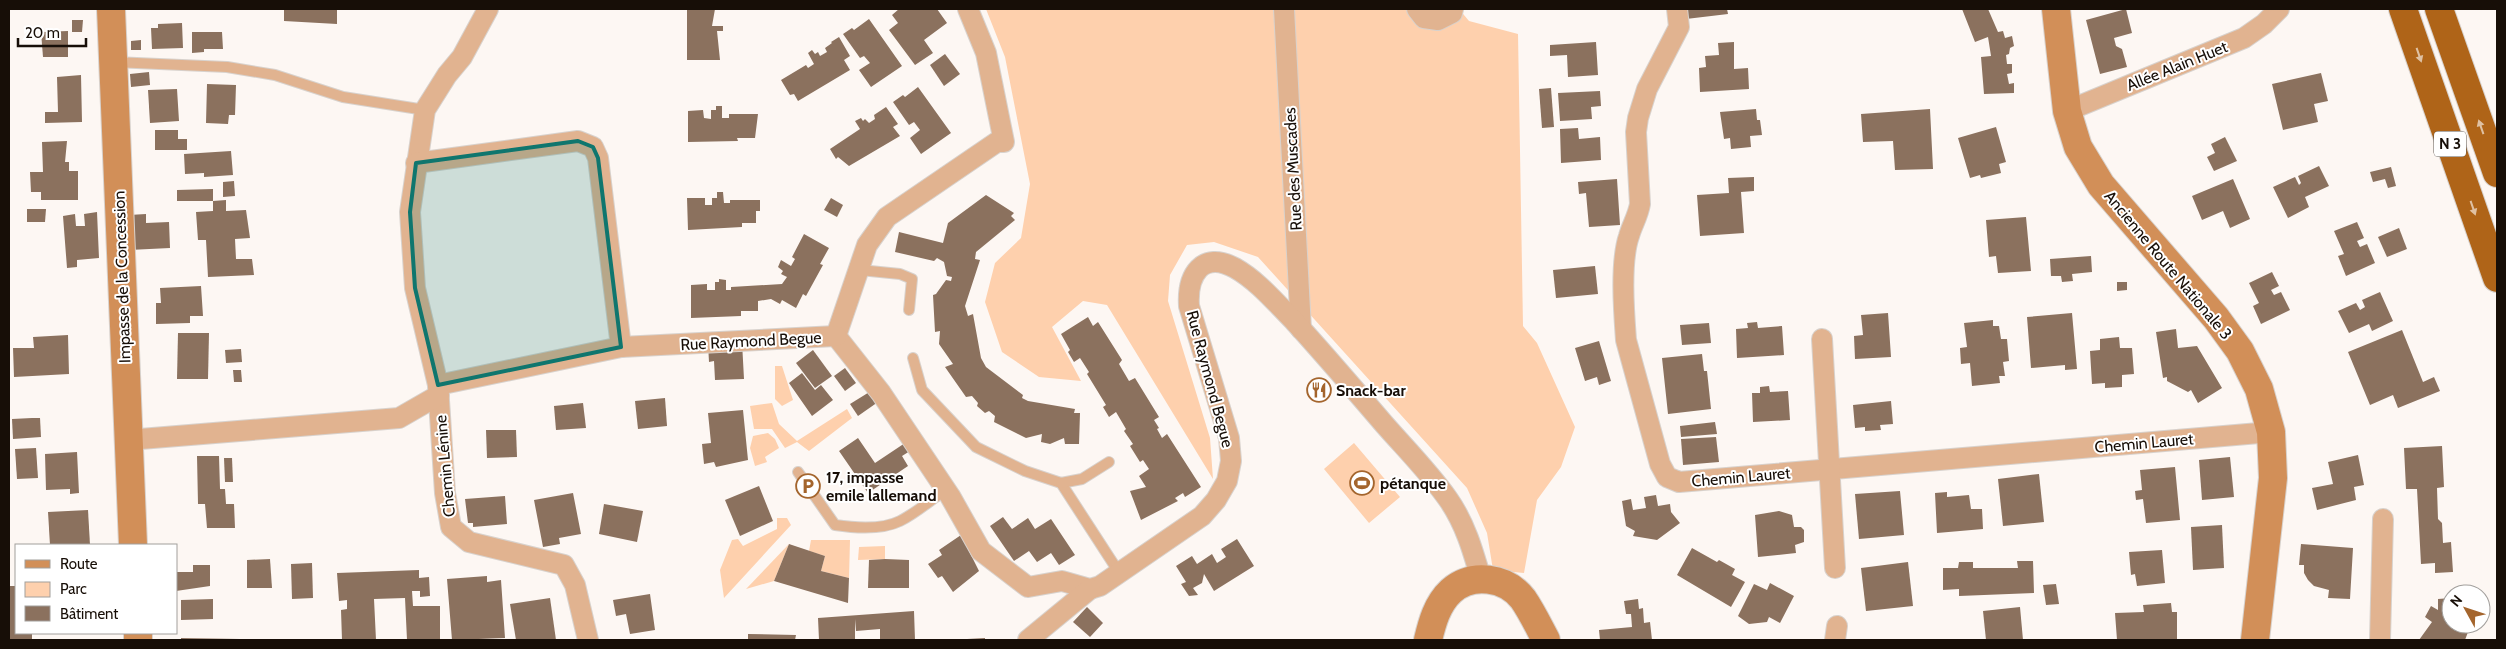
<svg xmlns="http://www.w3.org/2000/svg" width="2506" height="649" viewBox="0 0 2506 649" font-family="Cabin,sans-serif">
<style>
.green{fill:#fed0ad}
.building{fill:#8b715e}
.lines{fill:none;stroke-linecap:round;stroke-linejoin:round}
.lane-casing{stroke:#d8d2cd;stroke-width:12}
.street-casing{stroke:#d8d2cd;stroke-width:22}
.secondary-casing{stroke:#d8d2cd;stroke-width:30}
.highway-casing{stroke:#d8d2cd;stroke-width:30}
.lane{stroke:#e1b390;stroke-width:10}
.street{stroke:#e1b390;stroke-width:20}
.secondary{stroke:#d28f58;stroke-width:28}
.highway{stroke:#af6418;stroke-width:28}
.oneway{fill:#dfc1a3}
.marked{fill:#0f766e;fill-opacity:0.2;stroke:#0f766e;stroke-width:4;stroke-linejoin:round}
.labels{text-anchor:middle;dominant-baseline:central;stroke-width:4;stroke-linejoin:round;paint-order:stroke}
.shield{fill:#fff;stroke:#5d5651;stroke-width:1}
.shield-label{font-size:15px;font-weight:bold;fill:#170e07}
.street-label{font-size:16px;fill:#170e07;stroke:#fff}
.poi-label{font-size:16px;font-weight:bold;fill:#170e07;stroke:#fff;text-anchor:start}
</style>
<rect width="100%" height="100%" fill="#fdf7f3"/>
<g class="green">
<path d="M986,9H1459L1469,21L1518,34L1523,326L1537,343L1575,427L1561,467L1537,500L1524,573L1493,570L1487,533L1467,488L1258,257L1214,242L1187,245L1170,275L1168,301L1210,438L1213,479L1107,305L1083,301L1052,327L1081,381L1039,377L1002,352L985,302L995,263L1021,238L1030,184L1005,57Z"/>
<path d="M775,366H782L793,400L782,406L775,399Z"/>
<path d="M772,403L779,424L797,441L847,409L852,418L809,451L797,442L785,448L772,429H754L750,406Z"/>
<path d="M768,433L775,439L779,448L765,457L767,462L755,466L750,448L753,436Z"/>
<path d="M1354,443L1400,497L1369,523L1324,469Z"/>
<path d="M777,518H787L791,525L724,598L720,570L732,540L738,539L743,546L777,529Z"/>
<path d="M811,540H850L849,578L821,571L825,556L809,551Z"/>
<path d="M789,544L774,581L746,589Z"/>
<path d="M885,546V559L858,560L859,547Z"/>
</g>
<g class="building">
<path d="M284,9H337V24L284,21Z"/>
<path d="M687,9H715L712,26H723V31H717L720,60H687Z"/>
<path d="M899,9H937L947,23L924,40L933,53L915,65L889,30L898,23L892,15Z"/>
<path d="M1685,9H1727L1728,14L1686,19Z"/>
<path d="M1962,9H1988L1998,32L2003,31L2005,38L2012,36L2014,46L2010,48L2009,54L2006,55L2007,64H2012V73L2007,74L2009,84L2014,83V93L1984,94L1981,57L1991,56L1988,37L1975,42Z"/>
<path d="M2126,9L2132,33L2114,38L2116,46L2122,49L2127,67L2100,74L2086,20Z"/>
<path d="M869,19L902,66L871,87L859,70L870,63L864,56L860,58L843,34L852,28L854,30Z"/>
<path d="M72,20H83L82,32H72Z"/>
<path d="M182,23L183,48L152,49L151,28H158V24Z"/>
<path d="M68,31V57H43L41,32Z"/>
<path d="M192,32H222L223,49H204V52L192,53Z"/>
<path d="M839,37L850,56L844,60L850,70L798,101L794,94L790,95L781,80L806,65L808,68L814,64L808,53L812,50L815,54L818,52L820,56L827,52L825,48L832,43L831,42Z"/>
<path d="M141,40V50H131V41Z"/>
<path d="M1596,42L1598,75L1568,77L1567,55L1550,56V45Z"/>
<path d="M1734,42V69L1748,68L1749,89L1700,92L1699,68L1706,67L1705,56L1719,55L1718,43Z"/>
<path d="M945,54L960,74L944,86L930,65Z"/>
<path d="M149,72L150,85L131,87L130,74Z"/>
<path d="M2321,73L2328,101L2314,104L2318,122L2283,130L2272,84Z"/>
<path d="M81,75L82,122L45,123V112H58L57,77Z"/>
<path d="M207,84L236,85L235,115H229L228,124L206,123Z"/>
<path d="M918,87L951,133L921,154L910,138L920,130L914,122L909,125L893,102L903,95L905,97Z"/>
<path d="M1551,88L1554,127L1542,128L1539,89Z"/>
<path d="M177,89L179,121L150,123L148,90Z"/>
<path d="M1600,91L1601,106L1591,107L1592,119L1560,121L1558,93Z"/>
<path d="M716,106H722V118H729V114H758L755,138H737L738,141L688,142V111L703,110L704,118L711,119V110H716Z"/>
<path d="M886,107L898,124L893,127L900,136L849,166L838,157L836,159L830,149L860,129L855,121L861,118L863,121L865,119L869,123L875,119L874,115Z"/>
<path d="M1756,109L1757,120H1760L1762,135L1750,136L1751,147L1731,149L1730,138L1724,139L1720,112Z"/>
<path d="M1930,109L1933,169L1895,170L1893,141L1863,142L1861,114Z"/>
<path d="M1996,127L2006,162L1999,164L2001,173L1981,178L1980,175L1970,178L1958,138Z"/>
<path d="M1578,128L1579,139L1600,137L1601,160L1561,163L1560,129Z"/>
<path d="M155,130H178V139H187V150H155Z"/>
<path d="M2225,137L2237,161L2214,171L2207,157L2215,153L2211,144Z"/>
<path d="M67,141L65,162H69V171H78V200H41V192H31L30,172H43L42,142Z"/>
<path d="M231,151L233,175L204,177V173L185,174L184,154Z"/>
<path d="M2319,166L2329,186L2305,197L2309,207L2288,218L2273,187L2295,177L2299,185L2301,183L2298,176Z"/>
<path d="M2391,167L2396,186L2388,188L2385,179L2373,182L2370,172Z"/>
<path d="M1754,177V191L1741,192L1744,233L1700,236L1697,195L1729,193L1728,178Z"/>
<path d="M1617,179L1620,225L1589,227L1586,193L1579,194L1578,182Z"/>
<path d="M2233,179L2250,219L2230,228L2223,211L2202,220L2192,196Z"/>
<path d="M234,181L235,196L223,197V182Z"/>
<path d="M213,189V201H177V190Z"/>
<path d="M717,192H723L724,203H730V200H760V211H756V223H742V227L688,230L687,198H705V205H712V198H717Z"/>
<path d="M986,195L1014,213L1011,216L1015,220L976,252L975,259L980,260L965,306L968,316L973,314L981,358L986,367L1023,395L1022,398L1028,401L1075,409L1074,413H1080L1079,444H1065L1064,438L1050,444L1041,442L1042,434L1026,438L994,422L995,416L989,411L985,413L977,406L978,403L972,396L966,397L945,367L953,364L939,344L940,331L935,332L933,295L936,294L946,280L951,281L952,277L947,276L944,262L937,258L934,261L895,252L899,232L943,243L948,223Z"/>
<path d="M831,198L843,205L837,217L824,210Z"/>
<path d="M226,200V211L246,210L250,238L235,239L236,259H252L254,275L208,277L206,240H198L196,212L213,211V201Z"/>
<path d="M27,209H46L45,222H27Z"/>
<path d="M97,212L99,258L77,260V267L67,268L63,216L75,214L76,226H85L84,214Z"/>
<path d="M146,214V223L169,222L170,248L129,250V215Z"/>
<path d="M2026,217L2031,271L1998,273L1996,256L1989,257L1986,220Z"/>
<path d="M2357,222L2364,238L2357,241L2360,247L2367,244L2375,263L2346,276L2338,256L2344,254L2334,231Z"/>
<path d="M2399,228L2407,249L2387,257L2378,237Z"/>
<path d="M804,234L829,248L820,264L823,265L806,296L803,294L796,308L782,300L780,304L771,299L758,301V311H741V316L691,318V285L707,284V290H715V282H719V279L726,280V290H731V287L782,284L787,277L781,274L783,271L778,267L781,260L791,266L795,259L792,257Z"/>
<path d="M2091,256L2092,272L2072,274L2073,281L2062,282L2061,276H2051L2050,259Z"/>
<path d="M1595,266L1598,294L1556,298L1553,270Z"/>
<path d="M2272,272L2279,286L2271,290L2274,295L2281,292L2290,310L2261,324L2253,306L2259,303L2249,283Z"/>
<path d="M2117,282H2127V290L2117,291Z"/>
<path d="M201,286L203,316H190V323L156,324V303H161L160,288Z"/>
<path d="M2380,292L2393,321L2372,331L2369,324L2349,333L2338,311L2356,303L2360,310L2365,307L2362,300Z"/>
<path d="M1888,313L1891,357L1855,359L1854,336L1863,335L1861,315Z"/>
<path d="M2072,313L2077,369L2065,370V365L2031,368L2027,317Z"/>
<path d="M1088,317L1093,326L1098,322L1122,360L1119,364L1129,381L1135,378L1159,417L1154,420L1159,428L1157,429L1162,438L1167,434L1201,487L1185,497L1183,493L1175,498L1178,501L1141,520L1130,491L1146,487L1139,476L1149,469L1143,460L1140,462L1130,446L1133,444L1124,431L1126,429L1116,412L1109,417L1103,407L1106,405L1087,374L1089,372L1080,358L1074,362L1068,352L1070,350L1061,334Z"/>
<path d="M1993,320V326H1999L2001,339H2007L2009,361L2003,362L2005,376H1999L2000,383L1972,386L1970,363L1961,364L1960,348L1967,347L1964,323Z"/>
<path d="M1757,322L1758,328L1782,326L1784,355L1737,358L1736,329L1748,328L1747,323Z"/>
<path d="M1709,323L1711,343L1682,345L1680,325Z"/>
<path d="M2176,329L2178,348L2197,346L2222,388L2198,403L2191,390L2188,392L2167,381V377L2163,378L2156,332Z"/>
<path d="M2402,330L2423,382L2434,377L2440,391L2398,408L2393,395L2370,405L2348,352Z"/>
<path d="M178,333H209L208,379H177Z"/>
<path d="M68,335L69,374L14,377L13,348H34L33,337Z"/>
<path d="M2119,337L2120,348H2132L2134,374L2122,375V387L2105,388V383L2092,384L2090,351L2100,350V339Z"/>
<path d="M1599,341L1611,381L1599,385L1597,377L1585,381L1575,348Z"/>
<path d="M742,342L744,379L715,380L714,361L709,362L708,344Z"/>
<path d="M241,349L242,362L226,363L225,350Z"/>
<path d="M813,350L832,376L815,388L796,363Z"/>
<path d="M1702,354L1704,371H1707L1711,409L1668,414L1662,358Z"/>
<path d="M845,368L856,383L845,391L834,376Z"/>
<path d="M233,370H241L242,382H234Z"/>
<path d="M802,373L815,390L821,385L833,400L812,416L789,383Z"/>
<path d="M1322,379L1330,390L1315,401L1307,391Z"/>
<path d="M1769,386L1770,392L1788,391L1790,420L1753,422L1752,393H1760V387Z"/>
<path d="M871,391L878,402L858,416L850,404Z"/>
<path d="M665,398L667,426L638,429L635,401Z"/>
<path d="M1891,401L1893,424L1880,425L1881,430L1865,431V427L1855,428L1853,405Z"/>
<path d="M583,403L586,428L556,430L554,406Z"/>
<path d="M743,410L748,460L716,467L714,462L704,464L702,444L711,443L708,413Z"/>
<path d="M32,418H40L41,437L13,439L12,419Z"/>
<path d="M1715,422L1717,434L1681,437L1680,426Z"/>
<path d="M486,430H516L517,457L487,458Z"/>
<path d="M1716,437L1719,462L1683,465L1681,439Z"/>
<path d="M858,438L875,463L905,443L910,451L902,456L908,466L868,493L839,451Z"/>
<path d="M2442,446L2444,487L2437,488L2438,519L2442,523L2443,543L2451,542L2453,572L2435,573V563L2421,564L2417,489H2406L2404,448Z"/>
<path d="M36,448L38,478L17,479L15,449Z"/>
<path d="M77,452L79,493L70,494V489L46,490L45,454Z"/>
<path d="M2358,455L2364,485L2354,487L2356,500L2317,510L2312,488L2333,484L2328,462Z"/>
<path d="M197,456H219L220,489H225L226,504H234L235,528H207L205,504H198Z"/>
<path d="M2230,457L2234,497L2202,500L2199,460Z"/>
<path d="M224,458H232L233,482H225Z"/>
<path d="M2175,467L2180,520L2146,523L2143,499L2136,500L2135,491L2142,490L2140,470Z"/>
<path d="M2039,474L2044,522L2003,526L1998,479Z"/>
<path d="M759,486L773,521L740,536L725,500Z"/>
<path d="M1900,491L1904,535L1859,539L1855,494Z"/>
<path d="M1947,492V497L1969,495L1971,509H1982L1983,529L1937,533L1935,493Z"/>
<path d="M573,493L581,534L559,538L560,544L543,547L534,500Z"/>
<path d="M1656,495L1658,506L1670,504L1671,512L1680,523L1657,540L1633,536L1635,531L1626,526L1622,501L1631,499L1633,510L1646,508L1644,497Z"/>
<path d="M505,496L507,524L473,527V523H468L465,499Z"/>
<path d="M604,504L643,511L637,542L599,534Z"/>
<path d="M88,510L90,545H50L48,512Z"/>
<path d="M1779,511L1792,515L1794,527H1801L1804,530V542L1795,545L1796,553L1758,557L1755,515Z"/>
<path d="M1003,517L1012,529L1028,518L1035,529L1051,519L1075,555L1059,565L1051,553L1037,562L1029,551L1014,561L990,526Z"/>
<path d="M2222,525L2224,568L2193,570L2191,527Z"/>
<path d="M961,535L979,571L953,592L942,576L938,578L928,564L942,555L939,550Z"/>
<path d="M1237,539L1254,566L1214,591L1204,574L1202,583L1193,588L1198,595L1189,596L1181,584L1186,582L1176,566L1192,556L1197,564L1212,554L1217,563L1226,557L1221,549Z"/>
<path d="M789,544L825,556L821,571L849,578L848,603L774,581Z"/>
<path d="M2301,544L2353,548L2350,599L2328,598L2329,590L2314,586L2308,580L2304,573V565H2299Z"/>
<path d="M1692,548L1717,562L1719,560L1735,569L1732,575L1745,582L1731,607L1677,575Z"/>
<path d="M2162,550L2165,583L2137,586L2135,574L2131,575L2129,552Z"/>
<path d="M270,559L272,588H247V560Z"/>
<path d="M885,559L909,560V588H868L869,560Z"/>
<path d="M2017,561H2033L2034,593L1959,596V589L1943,590V568H1958L1959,562H1973V568H2018Z"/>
<path d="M1908,562L1913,606L1866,611L1861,568Z"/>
<path d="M312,563L313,598L292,599L291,564Z"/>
<path d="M193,565H210V586L176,591V572H193Z"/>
<path d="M419,570V578L429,577L430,596L420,597V591H412L413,606H440V640H407L405,598L374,599L376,640H342L341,610L347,609V600L339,601L337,573Z"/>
<path d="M487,576V582L501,580L505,638L452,640L447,579Z"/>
<path d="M1770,583L1794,596L1780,623L1769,617L1767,622L1749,624L1738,616L1754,584L1767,590Z"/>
<path d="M2056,584L2059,604L2046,605L2043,585Z"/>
<path d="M9,586H16V633H32V640H9Z"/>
<path d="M650,594L655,630L630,634L626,614L616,616L613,600Z"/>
<path d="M550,598L556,640H516L510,604Z"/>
<path d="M2451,598V624H2471L2465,640H2419L2432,622L2425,617L2431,606L2438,610V599Z"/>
<path d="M213,599V619L181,620V600Z"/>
<path d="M1638,599L1639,609L1643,608L1644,623L1650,622L1652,640H1600L1599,630L1632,627L1631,614H1626L1624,601Z"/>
<path d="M2171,603L2172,612H2177V640H2117L2115,613L2144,612L2143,605Z"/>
<path d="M1087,607L1103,623L1090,637L1073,622Z"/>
<path d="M2020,607L2023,640H1986L1983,611Z"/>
<path d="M914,611L915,640H880V629L856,631L855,619V640H819L818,618Z"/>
<path d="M748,634L796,635L795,640H748Z"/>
<path d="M181,638L240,639V640H181Z"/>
<path d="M985,638V640H967V639Z"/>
</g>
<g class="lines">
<g class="lane-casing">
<g id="lane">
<path d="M114,62L227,67L275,75L343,97L425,110"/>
<path d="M860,270L900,274L912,279L909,310"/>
<path d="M913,358L922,390L976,447L1025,471L1061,483L1120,574"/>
<path d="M798,472L835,525C855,528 882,530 900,521C916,513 931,500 945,490"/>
<path d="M1061,483L1082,479L1109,462"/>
</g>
</g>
<g class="street-casing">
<g id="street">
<path d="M488,9L462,57L447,75L425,110L410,212L415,288L438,385L445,493L451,527L469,542L564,565L575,585L588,640"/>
<path d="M1284,9L1301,329"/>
<path d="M1417,9L1424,18L1438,20L1452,13L1453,9"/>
<path d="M1677,9L1679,27L1647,89L1638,118L1636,132L1640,204C1638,216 1632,225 1629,236C1620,262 1624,313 1626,340L1660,464L1667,477L1679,482L2271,432"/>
<path d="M2067,111L2244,38L2264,24L2279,9"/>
<path d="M416,163L578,141L593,147L598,158L621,347"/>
<path d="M836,336L881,393L950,496L981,551L1028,587L1062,581L1090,589L1100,586L1202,516L1216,500L1227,481L1231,461L1229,438L1189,306C1187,275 1202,250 1235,268C1258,281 1276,303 1294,321C1325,355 1354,389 1384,424C1405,448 1429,472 1448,499C1465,523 1473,551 1481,579"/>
<path d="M836,336L867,245L887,217L997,142H1004L986,53L968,9"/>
<path d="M1822,339L1835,568"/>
<path d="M438,385L621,347L836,336"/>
<path d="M128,440L399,418L439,395"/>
<path d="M1028,640L1090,589"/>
<path d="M1835,640L1837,626"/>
<path d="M2380,640L2383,519"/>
</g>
</g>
<g class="secondary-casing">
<g id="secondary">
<path d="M111,9L133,545"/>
<path d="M2056,9L2067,111L2078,147L2101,185L2216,318L2240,351L2259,389L2271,432L2273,478L2255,640"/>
<path d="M138,633V640"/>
<path d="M1428,640C1432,623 1437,604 1451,591C1472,572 1506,577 1523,599C1532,612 1539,627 1546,640"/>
</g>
</g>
<g class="highway-casing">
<g id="highway">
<path d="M2403,9L2497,278"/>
<path d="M2439,9L2497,173"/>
</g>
</g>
<use href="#lane" class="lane"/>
<use href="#street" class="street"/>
<use href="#secondary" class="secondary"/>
<use href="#highway" class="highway"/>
</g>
<defs><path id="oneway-solid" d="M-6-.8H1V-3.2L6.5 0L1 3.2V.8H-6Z" transform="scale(1.25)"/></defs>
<g class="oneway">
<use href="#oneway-solid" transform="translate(2419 55) rotate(71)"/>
<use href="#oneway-solid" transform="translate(2481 127) rotate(-109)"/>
<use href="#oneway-solid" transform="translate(2473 208) rotate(71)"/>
</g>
<path class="marked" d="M578,141L593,147L598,158L621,347L438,385L415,288L410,212L416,163Z"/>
<defs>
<g id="restaurant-ring" transform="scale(1.25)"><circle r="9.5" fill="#fff" stroke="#a4652d" stroke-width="1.5"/><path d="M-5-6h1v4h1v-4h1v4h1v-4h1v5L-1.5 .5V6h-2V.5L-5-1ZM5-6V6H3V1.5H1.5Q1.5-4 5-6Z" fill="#a4652d"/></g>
<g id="stadium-ring" transform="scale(1.25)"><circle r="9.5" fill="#fff" stroke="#a4652d" stroke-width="1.5"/><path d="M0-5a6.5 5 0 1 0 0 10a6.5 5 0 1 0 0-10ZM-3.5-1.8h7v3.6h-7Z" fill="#a4652d"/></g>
<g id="parking-ring" transform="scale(1.25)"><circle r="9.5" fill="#fff" stroke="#a4652d" stroke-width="1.5"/><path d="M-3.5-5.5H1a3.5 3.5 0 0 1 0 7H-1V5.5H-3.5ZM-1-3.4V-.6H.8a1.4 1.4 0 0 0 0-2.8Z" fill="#a4652d"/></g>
</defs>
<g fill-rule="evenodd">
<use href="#restaurant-ring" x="1319" y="390"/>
<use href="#stadium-ring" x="1362" y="483"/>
<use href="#parking-ring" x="808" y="486"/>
</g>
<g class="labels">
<rect class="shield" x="2434" y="131.5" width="32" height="25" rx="4"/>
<g class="shield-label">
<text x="2450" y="144">N 3</text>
</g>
<g class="street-label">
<text transform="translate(2177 66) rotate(-22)">Allée Alain Huet</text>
<text transform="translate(1293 169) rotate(-93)">Rue des Muscades</text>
<text transform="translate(2168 265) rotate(50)">Ancienne Route Nationale 3</text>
<text transform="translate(122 277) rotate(-92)">Impasse de la Concession</text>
<text transform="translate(751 341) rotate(-3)">Rue Raymond Begue</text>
<text transform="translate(1210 379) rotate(75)">Rue Raymond Begue</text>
<text transform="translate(2144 443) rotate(-5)">Chemin Lauret</text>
<text transform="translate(445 466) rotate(-95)">Chemin Lénine</text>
<text transform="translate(1741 477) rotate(-5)">Chemin Lauret</text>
</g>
<g class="poi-label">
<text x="1336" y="390">Snack-bar</text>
<text x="826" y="477">17, impasse<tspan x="826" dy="18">emile lallemand</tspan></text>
<text x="1380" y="483">pétanque</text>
</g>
</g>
<rect width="2506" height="649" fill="none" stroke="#170e07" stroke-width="20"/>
<rect x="15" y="544" width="162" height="90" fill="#ffffff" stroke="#a29f9c"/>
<rect x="25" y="560" width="25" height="8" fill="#d28f58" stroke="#a29f9c"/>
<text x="60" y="569" font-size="15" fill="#170e07">Route</text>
<rect x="25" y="582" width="25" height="15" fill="#fed0ad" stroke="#a29f9c"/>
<text x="60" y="594" font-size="15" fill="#170e07">Parc</text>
<rect x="25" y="606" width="25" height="15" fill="#8b715e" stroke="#a29f9c"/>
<text x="60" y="619" font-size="15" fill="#170e07">Bâtiment</text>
<g transform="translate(2466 609) rotate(310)"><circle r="24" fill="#ffffff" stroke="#a29f9c"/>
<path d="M0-4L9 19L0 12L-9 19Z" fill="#a4652d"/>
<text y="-8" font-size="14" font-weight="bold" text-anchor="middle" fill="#170e07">N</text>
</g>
<path d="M18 38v8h68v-8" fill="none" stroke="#170e07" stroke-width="2.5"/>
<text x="25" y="38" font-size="15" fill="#170e07" stroke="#ffffff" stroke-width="4" paint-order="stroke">20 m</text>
</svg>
